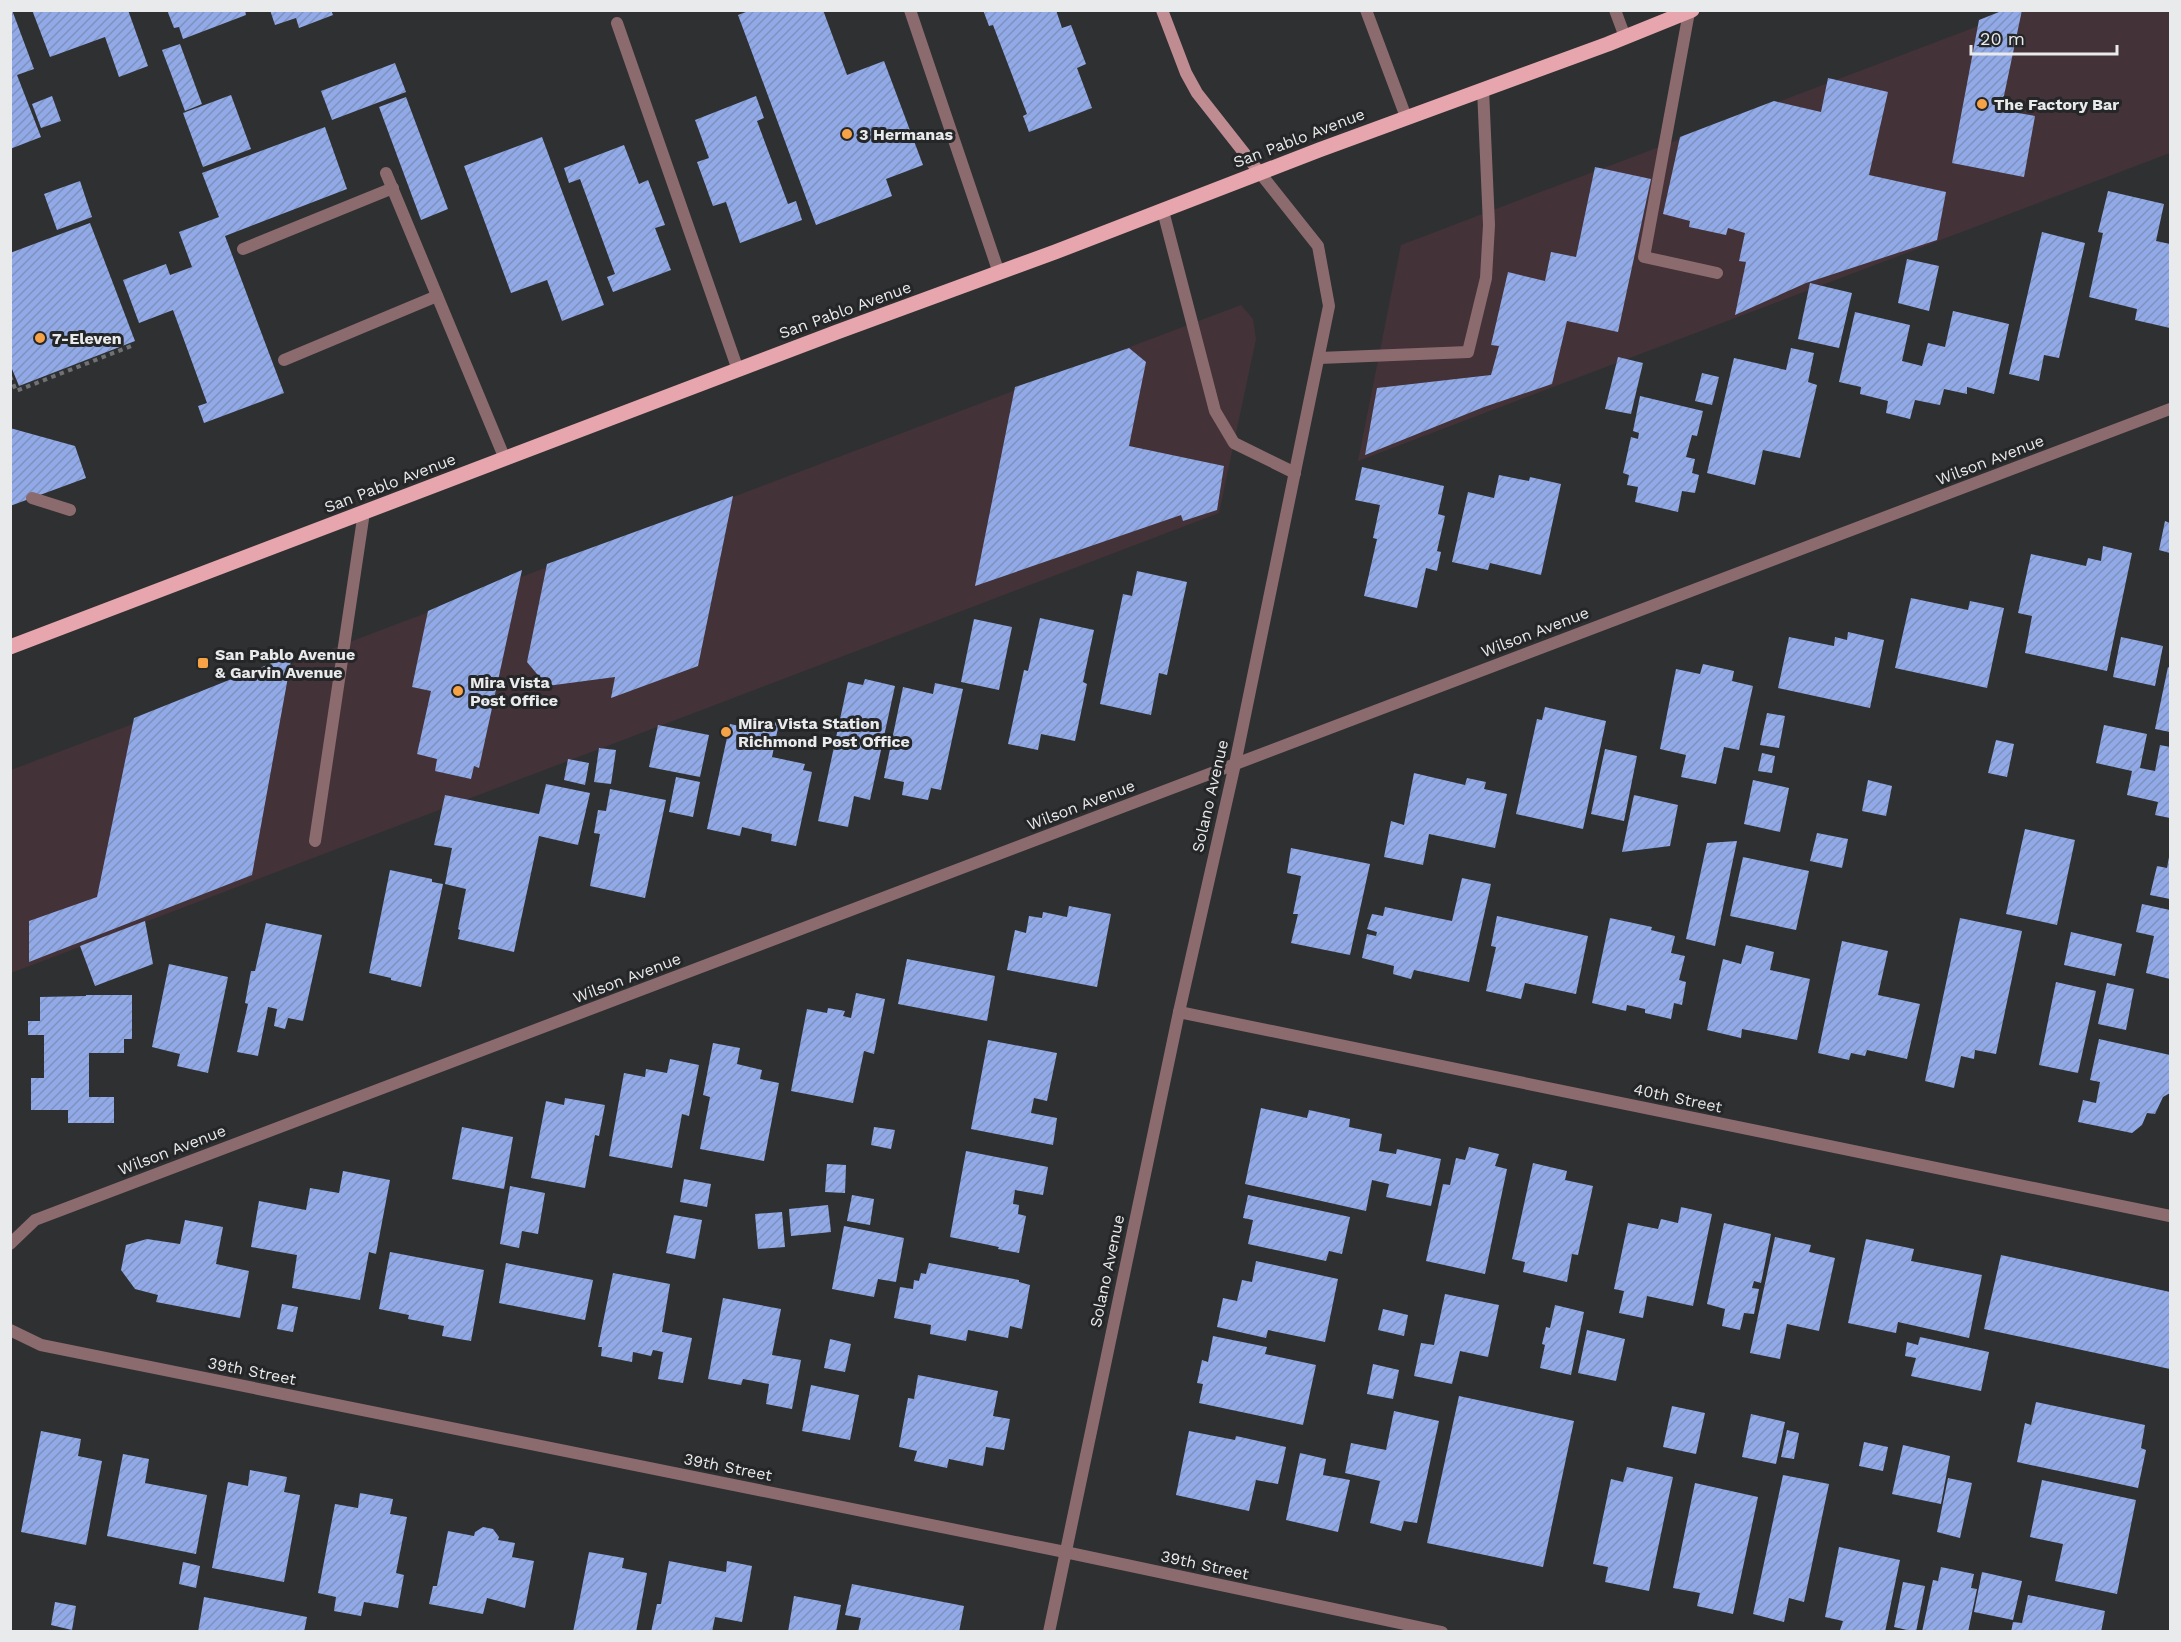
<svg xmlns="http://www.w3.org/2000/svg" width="2181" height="1642" viewBox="0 0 2181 1642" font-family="'Work Sans',sans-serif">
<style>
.commercial{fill:#443239}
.building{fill:url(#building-hatch)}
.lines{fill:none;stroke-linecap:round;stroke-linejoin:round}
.path{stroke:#707173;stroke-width:4;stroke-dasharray:4.5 4.5;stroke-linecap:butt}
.lane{stroke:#8c6b6f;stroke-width:12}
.street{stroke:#8c6b6f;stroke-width:12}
.secondary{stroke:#bf8c92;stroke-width:12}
.primary{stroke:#e7a5ad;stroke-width:15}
.poi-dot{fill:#f5a346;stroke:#252628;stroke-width:2}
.labels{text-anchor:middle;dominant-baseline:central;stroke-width:6;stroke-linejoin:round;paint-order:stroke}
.poi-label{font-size:16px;font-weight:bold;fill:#e9eaeb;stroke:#252628;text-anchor:start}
.street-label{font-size:16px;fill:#e9eaeb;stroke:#252628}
</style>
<defs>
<pattern id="building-hatch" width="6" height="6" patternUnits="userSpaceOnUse" patternTransform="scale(1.5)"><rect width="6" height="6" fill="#91aae7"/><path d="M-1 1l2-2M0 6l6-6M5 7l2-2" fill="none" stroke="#7e91bf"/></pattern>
</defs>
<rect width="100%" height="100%" fill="#2f3032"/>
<g class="commercial">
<path d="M2018,11H2170V153L1358,461L1401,245Z"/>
<path d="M1241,305L1253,319L1256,339L1219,513L11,973V770Z"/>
</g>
<g class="building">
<path d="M10,10H12L34,69L17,75L41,137L10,149Z"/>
<path d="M32,10H128L148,66L119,77L105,37L50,57Z"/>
<path d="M167,10H245L246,15L183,39L179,27L174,28Z"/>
<path d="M270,10H331L333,15L299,28L296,18L275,25Z"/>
<path d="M751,10H823L847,75L884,61L923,165L886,179L892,196L816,225L738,15Z"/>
<path d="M983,10H1056L1062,28L1071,25L1086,64L1077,68L1092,108L1029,132L1023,116L1027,114L993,25L989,26Z"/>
<path d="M2004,10H2022L2001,110L2035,116L2024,177L1952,163L1979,20Z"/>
<path d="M180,44L202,104L185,111L162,50Z"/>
<path d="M395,63L406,92L332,120L321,91Z"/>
<path d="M1828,78L1888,92L1869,175L1946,192L1937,240L1806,283L1735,315L1746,262L1739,261L1745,233L1728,228L1726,235L1689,227L1690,221L1663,214L1680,137L1774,101L1821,112Z"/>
<path d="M231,95L251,149L203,167L183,113Z"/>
<path d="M52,96L61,121L41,128L32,104Z"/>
<path d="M756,96L764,118L757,121L788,204L796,201L802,220L740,243L726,202L713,206L697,162L709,158L695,120Z"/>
<path d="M406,97L448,209L421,220L379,107Z"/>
<path d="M325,127L347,189L225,236L284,393L204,423L198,406L207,403L173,310L139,323L123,280L166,264L170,275L192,267L179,232L219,217L202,173Z"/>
<path d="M542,137L604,305L562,321L547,280L511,293L464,166Z"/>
<path d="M624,145L639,184L648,180L665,225L655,228L671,270L613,292L607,277L615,274L580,179L569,183L564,168Z"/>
<path d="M1595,167L1651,179L1618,332L1567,321L1552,384L1484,407L1365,455L1377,388L1491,375L1499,346L1491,345L1508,272L1545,281L1551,252L1576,257Z"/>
<path d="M80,181L92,217L57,230L44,194Z"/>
<path d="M2108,191L2164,204L2156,241L2170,244V328L2135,320L2137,309L2089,297L2103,233L2098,232Z"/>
<path d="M90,223L135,341L19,386L10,364V253Z"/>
<path d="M2042,232L2085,243L2059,358L2044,355L2039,381L2009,374Z"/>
<path d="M1907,259L1939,266L1929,311L1898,303Z"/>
<path d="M1810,283L1852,293L1839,348L1798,339Z"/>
<path d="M1953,311L2009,324L1994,394L1967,387V394L1944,389L1940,405L1915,400L1910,419L1886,413L1888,401L1860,394L1861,387L1839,382L1855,312L1910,325L1902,361L1922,366L1928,343L1945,347Z"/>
<path d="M1129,348L1146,362L1129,446L1224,466L1217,510L1183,521L1181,515L975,586L1015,387Z"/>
<path d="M1791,348L1814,353L1808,382L1817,385L1800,458L1763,450L1755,485L1707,473L1734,358L1786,370Z"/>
<path d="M1618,357L1643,363L1631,414L1605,409Z"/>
<path d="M1702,373L1719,377L1712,405L1695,401Z"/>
<path d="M1640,396L1703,411L1697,436L1692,435L1686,457L1695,459L1692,473L1699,475L1695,493L1682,491L1678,512L1635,502L1638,487L1627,485L1629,475L1623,473L1631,437L1638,439L1639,433L1633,431Z"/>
<path d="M10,428L75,446L86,478L10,506Z"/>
<path d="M1362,467L1444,486L1438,514L1445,516L1437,551L1441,552L1437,571L1426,568L1417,608L1364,596L1377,539L1373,538L1380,505L1355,500Z"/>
<path d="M1499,475L1529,481L1530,477L1561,484L1541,575L1490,563L1488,570L1452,562L1468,492L1494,498Z"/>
<path d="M733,496L698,666L611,698L615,677L547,686L527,662L547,564Z"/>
<path d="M2165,521L2170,523V553L2159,550Z"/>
<path d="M2103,546L2132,553L2107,671L2025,653L2032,616L2018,613L2031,554L2086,566L2088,558L2101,561Z"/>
<path d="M522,570L479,768L474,766L471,779L435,771L437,759L417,754L431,691L412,687L428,611Z"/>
<path d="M1137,571L1187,582L1167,675L1159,673L1151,715L1100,704L1123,594L1132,596Z"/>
<path d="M1911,598L1968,610L1970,601L2004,608L1987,688L1895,668Z"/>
<path d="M1040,618L1094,630L1083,682L1087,684L1075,741L1041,734L1038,750L1008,744L1024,670L1028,671Z"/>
<path d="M974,619L1012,627L999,690L961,682Z"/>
<path d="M1848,632L1884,640L1870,708L1778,688L1789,637L1834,646L1835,637L1847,640Z"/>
<path d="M2121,637L2163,646L2155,686L2113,677Z"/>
<path d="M292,655L252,875L29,962V921L97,897L134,718Z"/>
<path d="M1703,664L1734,671L1732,681L1753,686L1739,750L1724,747L1716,784L1681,777L1686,755L1660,749L1676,669L1700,674Z"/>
<path d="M2168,667L2170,668V732L2155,729Z"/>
<path d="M865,679L895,686L870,800L854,796L848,827L818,821L848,682L863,685Z"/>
<path d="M935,683L963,689L941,790L931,788L928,800L902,795L904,782L884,778L903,687L933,694Z"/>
<path d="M1545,707L1606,721L1583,829L1516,814L1537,719L1542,720Z"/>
<path d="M1767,713L1785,716L1779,748L1760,745Z"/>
<path d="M747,716L779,723L772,757L805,764L803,770L812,772L796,846L771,841L772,834L742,827L740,836L707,829L730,724L744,727Z"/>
<path d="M658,725L709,735L700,777L649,767Z"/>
<path d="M2104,725L2147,734L2140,768L2155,771L2160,745L2170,747V818L2155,815L2158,802L2127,795L2132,771L2096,763Z"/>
<path d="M1996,740L2014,744L2007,777L1988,773Z"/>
<path d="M599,748L616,750L611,784L594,782Z"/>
<path d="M1605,749L1637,756L1624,821L1591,814Z"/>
<path d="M1762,753L1775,756L1772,773L1758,771Z"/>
<path d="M568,759L589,763L585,785L564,780Z"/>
<path d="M1414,773L1465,785L1467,778L1486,782L1484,789L1507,794L1495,848L1429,834L1423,865L1384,857L1391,821L1404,825Z"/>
<path d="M676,777L700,782L693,817L669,812Z"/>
<path d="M1753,780L1789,788L1780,832L1744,824Z"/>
<path d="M1868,780L1892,786L1886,816L1862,811Z"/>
<path d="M546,784L590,793L578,845L539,836L514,952L458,939L460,930L458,929L466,889L445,884L452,848L434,845L445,795L539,814Z"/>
<path d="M610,789L666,800L645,898L590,886L600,834L594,833L598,810L606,811Z"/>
<path d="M1634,795L1678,805L1670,846L1622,852Z"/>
<path d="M2025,829L2075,840L2057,925L2006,914Z"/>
<path d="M1817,833L1848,839L1842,868L1810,861Z"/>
<path d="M1737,841L1715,946L1686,939L1707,843Z"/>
<path d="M1291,848L1370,864L1350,955L1291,943L1298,914H1293L1301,876L1287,873Z"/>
<path d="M1743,857L1809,871L1796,930L1730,916Z"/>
<path d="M2169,857L2170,899L2150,895L2157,866L2167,868Z"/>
<path d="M390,870L432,879V882L443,884L421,987L391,980V978L369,973Z"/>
<path d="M1462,878L1491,884L1469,982L1414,970L1411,979L1393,974L1394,966L1362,958L1367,934L1376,936L1377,932L1367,929L1372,914L1383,916L1385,907L1452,921Z"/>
<path d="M2142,904L2170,910V979L2146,973L2154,936L2136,932Z"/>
<path d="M1069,906L1111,914L1097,987L1007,970L1015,930L1026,933L1029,916L1042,918L1043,912L1067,917Z"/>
<path d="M1497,916L1588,936L1576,994L1525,983L1521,999L1486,991L1496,947L1491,946Z"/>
<path d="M1610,918L1652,927L1651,930L1675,936L1671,953L1685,956L1679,980L1686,982L1682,1005L1674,1003L1671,1019L1645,1013V1009L1627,1005L1626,1011L1592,1003Z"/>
<path d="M1960,918L2022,931L1996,1054L1975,1050L1974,1059L1961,1056L1954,1088L1925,1081Z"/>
<path d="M145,921L153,964L95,986L80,946Z"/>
<path d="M266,923L322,935L303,1021L288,1018L285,1029L274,1026L277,1009L268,1007L258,1056L237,1052L248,1004L245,1003L251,971H255Z"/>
<path d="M2071,932L2122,944L2115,976L2064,965Z"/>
<path d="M1842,941L1888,951L1878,995L1920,1004L1907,1059L1867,1050L1865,1056L1851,1053L1849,1060L1818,1053Z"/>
<path d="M1746,945L1774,952L1770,970L1810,979L1797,1040L1742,1029L1741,1038L1707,1030L1723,959L1741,964Z"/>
<path d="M907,959L995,976L987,1021L898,1004Z"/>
<path d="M169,964L228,977L208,1073L177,1066L180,1054L152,1047Z"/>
<path d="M2056,982L2096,991L2078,1073L2039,1065Z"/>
<path d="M2107,983L2134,989L2126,1030L2098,1024Z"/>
<path d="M856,993L885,999L874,1054L864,1051L853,1103L791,1091L807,1009L827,1013L828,1008L845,1011L843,1016L851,1018Z"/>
<path d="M86,995H132V1039H124V1053H89V1097H114V1123H68V1110H31V1078H44V1035H28V1021H40V997L86,996Z"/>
<path d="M2099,1039L2170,1055V1093L2163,1097L2155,1114L2147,1113L2142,1125L2132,1133L2078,1122L2083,1100L2096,1103L2100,1082L2090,1080Z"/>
<path d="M988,1040L1057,1053L1047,1101L1034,1098L1031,1113L1057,1118L1053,1145L971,1129Z"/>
<path d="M713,1043L740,1048L737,1064L762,1070L760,1079L779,1083L764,1161L700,1149L710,1097L703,1095Z"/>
<path d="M670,1059L699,1065L689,1116L682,1114L672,1168L609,1156L624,1073L645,1077L646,1069L667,1073Z"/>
<path d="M565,1098L605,1105L599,1136L595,1135L585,1188L531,1178L546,1101L564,1105Z"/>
<path d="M1261,1108L1307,1118L1309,1110L1350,1119L1349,1127L1382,1134L1379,1151L1396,1154L1397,1149L1441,1159L1431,1206L1386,1197L1389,1184L1372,1180L1366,1211L1245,1184Z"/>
<path d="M462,1127L513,1137L504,1189L452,1179Z"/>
<path d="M874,1127L895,1130L891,1149L871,1145Z"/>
<path d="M1469,1147L1499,1154L1495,1166L1507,1169L1485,1274L1426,1261L1443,1184L1450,1185L1456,1158L1465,1160Z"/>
<path d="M966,1151L1048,1167L1043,1195L1015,1190L1013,1204L1019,1205L1018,1214L1026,1216L1019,1253L998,1249L999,1247L950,1237Z"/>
<path d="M1533,1163L1567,1171L1565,1180L1593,1186L1578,1255L1572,1254L1567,1282L1523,1272L1525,1262L1512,1259Z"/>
<path d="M827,1164L846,1165L845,1193L825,1192Z"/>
<path d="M343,1171L390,1180L376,1254L369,1252L360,1300L292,1288L297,1255L251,1247L259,1201L306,1210L310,1188L339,1193Z"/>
<path d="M684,1179L711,1184L707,1207L680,1202Z"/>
<path d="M510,1186L545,1193L538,1234L522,1231L519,1248L500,1244Z"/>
<path d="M852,1195L874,1199L870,1225L847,1221Z"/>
<path d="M1248,1195L1350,1217L1342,1254L1329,1251L1326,1261L1248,1244L1253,1220L1243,1218Z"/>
<path d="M828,1205L831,1232L791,1236L789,1209Z"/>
<path d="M1681,1207L1712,1214L1693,1306L1647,1296L1643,1318L1619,1313L1624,1291L1614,1289L1628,1223L1658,1229L1661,1219L1678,1223Z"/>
<path d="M782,1212L785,1247L758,1249L755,1214Z"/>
<path d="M674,1215L702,1220L695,1259L666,1253Z"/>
<path d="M185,1220L223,1227L216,1264L249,1271L240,1318L156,1302L158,1295L135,1289L121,1270L126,1245L147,1239L180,1244Z"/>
<path d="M1724,1223L1771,1234L1761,1283L1754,1281L1752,1288L1759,1289L1754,1314L1744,1313L1740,1330L1722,1326L1725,1309L1707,1304Z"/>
<path d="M844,1226L904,1238L896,1282L878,1279L874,1297L832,1289Z"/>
<path d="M1775,1237L1811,1245L1809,1252L1835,1258L1819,1331L1787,1324L1780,1359L1750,1353Z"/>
<path d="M1866,1239L1914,1249L1911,1261L1982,1275L1969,1338L1898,1322L1896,1333L1848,1323Z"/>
<path d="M390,1252L484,1270L471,1341L442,1336L444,1326L408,1319L409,1315L379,1309Z"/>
<path d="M2001,1255L2170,1292V1369L1984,1329Z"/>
<path d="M1256,1261L1338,1279L1325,1342L1268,1330L1266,1338L1217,1327L1223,1298L1237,1301L1242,1280L1252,1282Z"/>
<path d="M506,1263L593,1280L585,1320L499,1303Z"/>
<path d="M929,1263L1019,1280V1282L1030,1285L1022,1329L1010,1326L1008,1338L968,1330L966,1341L930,1334L931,1325L894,1318L900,1287L913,1289L914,1280L919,1281L921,1273L926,1274Z"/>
<path d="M613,1273L670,1284L662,1332L692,1338L683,1383L658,1379L663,1352L653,1350L651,1356L633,1352L632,1362L601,1356L602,1347H598Z"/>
<path d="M1445,1294L1499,1305L1488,1357L1460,1351L1452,1384L1414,1376L1421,1343L1434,1345Z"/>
<path d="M723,1298L781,1309L772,1355L801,1360L792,1409L766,1404L769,1384L743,1379L741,1385L708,1379Z"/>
<path d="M282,1304L298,1307L293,1332L277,1329Z"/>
<path d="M1555,1305L1584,1312L1571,1375L1540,1368L1545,1345L1542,1344L1546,1327L1550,1328Z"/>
<path d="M1383,1309L1408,1315L1404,1336L1378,1330Z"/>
<path d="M1587,1330L1625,1339L1616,1381L1578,1373Z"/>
<path d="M1213,1336L1267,1347L1265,1354L1316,1365L1303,1425L1199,1403L1203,1384L1197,1383L1202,1360L1208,1362Z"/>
<path d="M1920,1337L1989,1352L1981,1391L1911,1376L1916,1358L1905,1356L1907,1342L1918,1345Z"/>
<path d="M830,1339L851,1344L845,1372L824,1368Z"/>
<path d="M1373,1364L1399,1370L1393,1399L1367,1394Z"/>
<path d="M918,1375L998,1391L993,1416L1010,1419L1004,1450L986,1447L983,1466L949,1459L947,1468L914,1461L917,1451L899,1447L908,1398L914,1399Z"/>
<path d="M811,1385L859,1395L850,1440L802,1431Z"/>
<path d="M1459,1396L1574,1421L1543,1567L1427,1543Z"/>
<path d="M2036,1402L2145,1425L2141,1448L2146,1450L2138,1488L2017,1462L2025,1423L2031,1425Z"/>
<path d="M1672,1406L1705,1413L1696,1454L1663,1447Z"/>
<path d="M1394,1411L1439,1421L1417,1523L1404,1521L1401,1531L1370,1523L1380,1481L1345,1473L1351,1443L1386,1450Z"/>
<path d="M1751,1414L1785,1422L1776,1464L1742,1457Z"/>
<path d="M1787,1430L1799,1433L1794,1459L1781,1457Z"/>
<path d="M41,1431L81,1439L78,1456L102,1461L86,1545L21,1532Z"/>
<path d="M1189,1431L1235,1440L1236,1436L1286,1447L1278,1484L1256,1480L1249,1511L1176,1495Z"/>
<path d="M1864,1442L1888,1447L1883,1471L1859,1466Z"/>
<path d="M1903,1445L1950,1456L1941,1504L1892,1494Z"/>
<path d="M1300,1453L1326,1459L1323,1475L1350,1480L1338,1532L1286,1520Z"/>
<path d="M123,1454L149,1459L145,1483L207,1495L196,1554L107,1536Z"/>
<path d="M1627,1467L1673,1477L1649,1591L1605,1582L1608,1567L1593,1564L1611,1479L1623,1482Z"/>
<path d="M250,1470L287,1477L284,1492L300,1495L284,1582L212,1568L228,1482L248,1486Z"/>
<path d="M1783,1475L1829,1484L1804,1602L1789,1598L1784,1622L1753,1614Z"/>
<path d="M1948,1478L1972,1483L1960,1538L1937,1532Z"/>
<path d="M2042,1480L2136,1500L2117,1594L2055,1581L2063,1544L2030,1537Z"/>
<path d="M1695,1483L1758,1497L1733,1614L1697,1606L1700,1593L1673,1588Z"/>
<path d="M360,1493L393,1499L390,1514L407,1517L396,1573L404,1575L398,1608L364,1602L361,1616L334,1611L336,1597L318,1593L335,1504L358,1508Z"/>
<path d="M483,1527L493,1529L499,1537L498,1540L515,1543L512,1557L534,1561L525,1608L487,1598L483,1614L429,1604L433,1586H437L448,1531L474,1536L475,1532Z"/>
<path d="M1839,1547L1900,1560L1885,1632L1840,1630L1843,1621L1825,1617Z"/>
<path d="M589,1552L624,1558L622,1568L647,1573L636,1632H573Z"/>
<path d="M669,1561L726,1572L727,1561L752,1566L742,1622L715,1617L712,1632H651L657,1604H661Z"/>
<path d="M183,1562L200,1566L196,1588L179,1584Z"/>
<path d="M1941,1567L1974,1574L1971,1588L1977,1589L1968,1632H1922L1933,1580L1938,1581Z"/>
<path d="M1982,1572L2022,1581L2013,1620L1974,1612Z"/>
<path d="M1903,1582L1925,1586L1916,1632L1894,1627Z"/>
<path d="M852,1584L964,1606L959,1632H858L861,1618L845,1615Z"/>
<path d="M2028,1595L2105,1611L2101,1632H2011L2013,1622L2022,1623Z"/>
<path d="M794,1596L841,1605L836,1632H788Z"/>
<path d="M204,1597L307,1617L304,1632H198Z"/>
<path d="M55,1602L76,1606L72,1630L51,1625Z"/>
</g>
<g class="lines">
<path class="path" d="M10,376L16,391L134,345"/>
<g class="lane">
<path d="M910,10L999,273"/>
<path d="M1366,10L1406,117"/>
<path d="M1615,10L1625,37"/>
<path d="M1689,12L1644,257L1717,273"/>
<path d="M617,23L738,370"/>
<path d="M386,173L505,459"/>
<path d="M1163,211L1215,411L1234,443L1295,473"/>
<path d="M243,249L393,188"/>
<path d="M1319,358L1468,352L1486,278L1489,225L1483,89"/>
<path d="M284,360L437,296"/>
<path d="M32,498L70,510"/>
<path d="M315,841L364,512"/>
</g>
<g class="street">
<path d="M1179,1012L2170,1216"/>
<path d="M10,1244L35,1220L2170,409"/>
<path d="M10,1330L41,1345L1065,1552L1442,1632"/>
<path d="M1049,1632L1179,1012L1235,764L1329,306L1318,246L1260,173"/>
</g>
<path class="secondary" d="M1162,10L1186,73L1197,93L1260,173"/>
<path class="primary" d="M10,647L837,332L1055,252L1319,150L1608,44L1692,10"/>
</g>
<g class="poi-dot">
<circle cx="1982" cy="104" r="6"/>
<circle cx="847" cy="134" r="6"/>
<circle cx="40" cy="338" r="6"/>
<rect x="197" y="657" width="12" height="12" rx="3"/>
<circle cx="458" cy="691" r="6"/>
<circle cx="726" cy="732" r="6"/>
</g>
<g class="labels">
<g class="poi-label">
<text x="1994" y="104">The Factory Bar</text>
<text x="859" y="134">3 Hermanas</text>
<text x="52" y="338">7-Eleven</text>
<text x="215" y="654">San Pablo Avenue<tspan x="215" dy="18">&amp; Garvin Avenue</tspan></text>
<text x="470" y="682">Mira Vista<tspan x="470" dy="18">Post Office</tspan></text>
<text x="738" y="723">Mira Vista Station<tspan x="738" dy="18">Richmond Post Office</tspan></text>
</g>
<g class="street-label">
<text transform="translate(1299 138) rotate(-21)">San Pablo Avenue</text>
<text transform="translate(845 310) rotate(-20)">San Pablo Avenue</text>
<text transform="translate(1990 460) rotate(-21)">Wilson Avenue</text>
<text transform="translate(390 483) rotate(-21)">San Pablo Avenue</text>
<text transform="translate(1535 632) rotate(-21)">Wilson Avenue</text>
<text transform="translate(1210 796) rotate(-77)">Solano Avenue</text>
<text transform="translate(1081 805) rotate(-21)">Wilson Avenue</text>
<text transform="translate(627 978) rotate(-21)">Wilson Avenue</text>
<text transform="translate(1678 1098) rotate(12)">40th Street</text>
<text transform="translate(172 1150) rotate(-21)">Wilson Avenue</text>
<text transform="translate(1107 1271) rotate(-78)">Solano Avenue</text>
<text transform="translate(252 1371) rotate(11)">39th Street</text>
<text transform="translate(728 1467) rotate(11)">39th Street</text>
<text transform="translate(1205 1565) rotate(12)">39th Street</text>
</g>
</g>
<rect width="2181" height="1642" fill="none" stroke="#e9eaeb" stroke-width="24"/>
<path d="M1971 45v9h146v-9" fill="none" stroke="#e9eaeb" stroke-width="3"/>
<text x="1980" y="45" font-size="18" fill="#e9eaeb" stroke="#252628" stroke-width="4.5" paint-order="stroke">20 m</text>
</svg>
